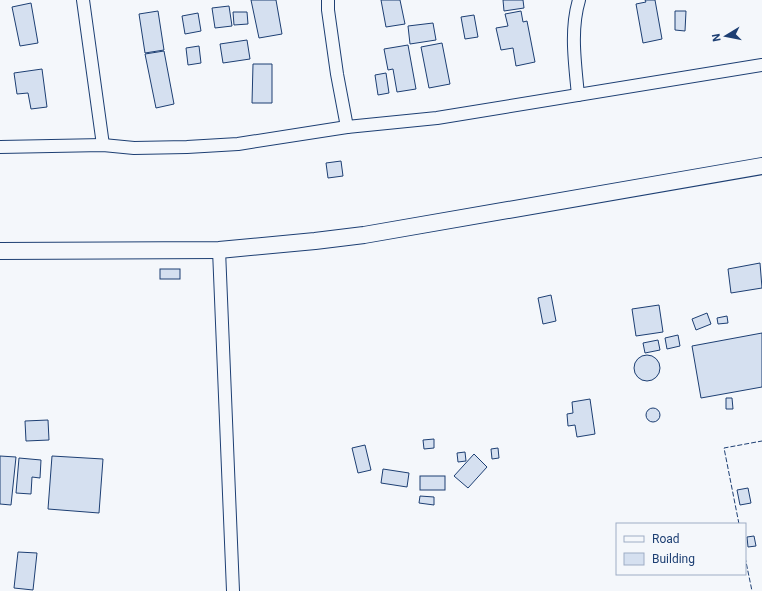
<svg xmlns="http://www.w3.org/2000/svg" width="762" height="591" viewBox="0 0 762 591" font-family="Roboto,sans-serif">
<style>
.building{fill:#d5e0f0;stroke:#1d3f73}
.lines{fill:none;stroke-linecap:round;stroke-linejoin:round}
.minor-casing{stroke:#1d3f73;stroke-width:14}
.tertiary-casing{stroke:#1d3f73;stroke-width:18}
.minor{stroke:#f4f7fb;stroke-width:12}
.tertiary{stroke:#f4f7fb;stroke-width:16}
.fence{stroke:#1d3f73;stroke-width:1;stroke-dasharray:5 2;stroke-linecap:butt}
</style>
<rect width="100%" height="100%" fill="#f4f7fb"/>
<g class="building">
<path d="M251,0H276L282,34L259,38Z"/>
<path d="M381,0H400L405,24L386,27Z"/>
<path d="M503,0H523L524,8L504,11Z"/>
<path d="M645,0H655L662,39L643,43L636,4L646,2Z"/>
<path d="M31,3L38,43L20,46L12,7Z"/>
<path d="M229,6L232,26L215,28L212,8Z"/>
<path d="M158,11L164,50L145,53L139,14Z"/>
<path d="M521,11L523,22L527,21L535,62L516,66L513,48L501,50L496,28L508,26L505,14Z"/>
<path d="M675,11H686L685,31L675,30Z"/>
<path d="M233,12H247L248,24L234,25Z"/>
<path d="M198,13L201,31L185,34L182,16Z"/>
<path d="M474,15L478,37L465,39L461,17Z"/>
<path d="M433,23L436,40L410,44L408,26Z"/>
<path d="M247,40L250,59L223,63L220,44Z"/>
<path d="M442,43L450,84L429,88L421,47Z"/>
<path d="M408,45L416,89L397,92L393,69L388,70L384,49Z"/>
<path d="M199,46L201,63L188,65L186,48Z"/>
<path d="M164,51L174,104L156,108L145,54Z"/>
<path d="M253,64H272V103H252Z"/>
<path d="M42,69L47,107L31,109L28,93L17,94L14,73Z"/>
<path d="M386,73L389,93L378,95L375,75Z"/>
<path d="M341,161L343,176L328,178L326,163Z"/>
<path d="M760,263L762,288L731,293L728,269Z"/>
<rect x="160" y="269" width="20" height="10"/>
<path d="M551,295L556,321L543,324L538,298Z"/>
<path d="M659,305L663,332L636,336L632,309Z"/>
<path d="M707,313L711,324L696,330L692,319Z"/>
<path d="M727,316L728,323L718,324L717,318Z"/>
<path d="M762,333V387L701,398L692,346Z"/>
<path d="M678,335L680,346L667,349L665,338Z"/>
<path d="M658,340L660,350L645,353L643,343Z"/>
<circle cx="647" cy="368" r="13"/>
<path d="M726,398H732L733,409H726Z"/>
<path d="M590,399L595,434L577,437L575,425L568,426L567,414L573,413L572,402Z"/>
<circle cx="653" cy="415" r="7"/>
<path d="M48,420L49,440L26,441L25,421Z"/>
<path d="M434,439V448L424,449L423,440Z"/>
<path d="M365,445L371,470L358,473L352,448Z"/>
<path d="M498,448L499,458L492,459L491,449Z"/>
<path d="M465,452L466,461L458,462L457,453Z"/>
<path d="M474,454L487,467L468,488L454,476Z"/>
<path d="M0,456L16,457L11,505L0,504Z"/>
<path d="M52,456L103,459L99,513L48,509Z"/>
<path d="M19,458L41,460L40,478L32,477L31,494L16,493Z"/>
<path d="M383,469L409,473L407,487L381,483Z"/>
<rect x="420" y="476" width="25" height="14"/>
<path d="M748,488L751,503L740,505L737,490Z"/>
<path d="M420,496L434,497V505L419,503Z"/>
<path d="M754,536L756,546L748,547L747,537Z"/>
<path d="M18,552L37,553L33,590L14,588Z"/>
</g>
<g class="lines">
<g class="minor-casing">
<g id="minor">
<path d="M83,0L103,145"/>
<path d="M328,0V10L337,74L347,127"/>
<path d="M578,95C575,63 570,30 579,0"/>
<path d="M0,147L103,145L134,148L187,147L238,144L347,127L437,118L762,65"/>
<path d="M219,250L233,591"/>
</g>
</g>
<g class="tertiary-casing">
<path id="tertiary" d="M0,251L219,250L315,241L364,235L762,166"/>
</g>
<use href="#minor" class="minor"/>
<use href="#tertiary" class="tertiary"/>
<g class="fence">
<path d="M739,524L724,448L762,441"/>
<path d="M745,557L752,591"/>
</g>
</g>
<rect x="616" y="523" width="130" height="52" fill="#f4f7fb" stroke="#9eadc5"/>
<rect x="624" y="536" width="20" height="6" fill="#f4f7fb" stroke="#9eadc5"/>
<text x="652" y="543" font-size="12" fill="#1d3f73">Road</text>
<rect x="624" y="553" width="20" height="12" fill="#d5e0f0" stroke="#9eadc5"/>
<text x="652" y="563" font-size="12" fill="#1d3f73">Building</text>
<g transform="translate(726 36) rotate(260)" stroke="#f4f7fb" stroke-width="3" paint-order="stroke">
<path d="M0-3L7 15L0 10L-7 15Z" fill="#1d3f73"/>
<text y="-6" font-size="11" font-weight="bold" text-anchor="middle" fill="#1d3f73">N</text>
</g>
</svg>
